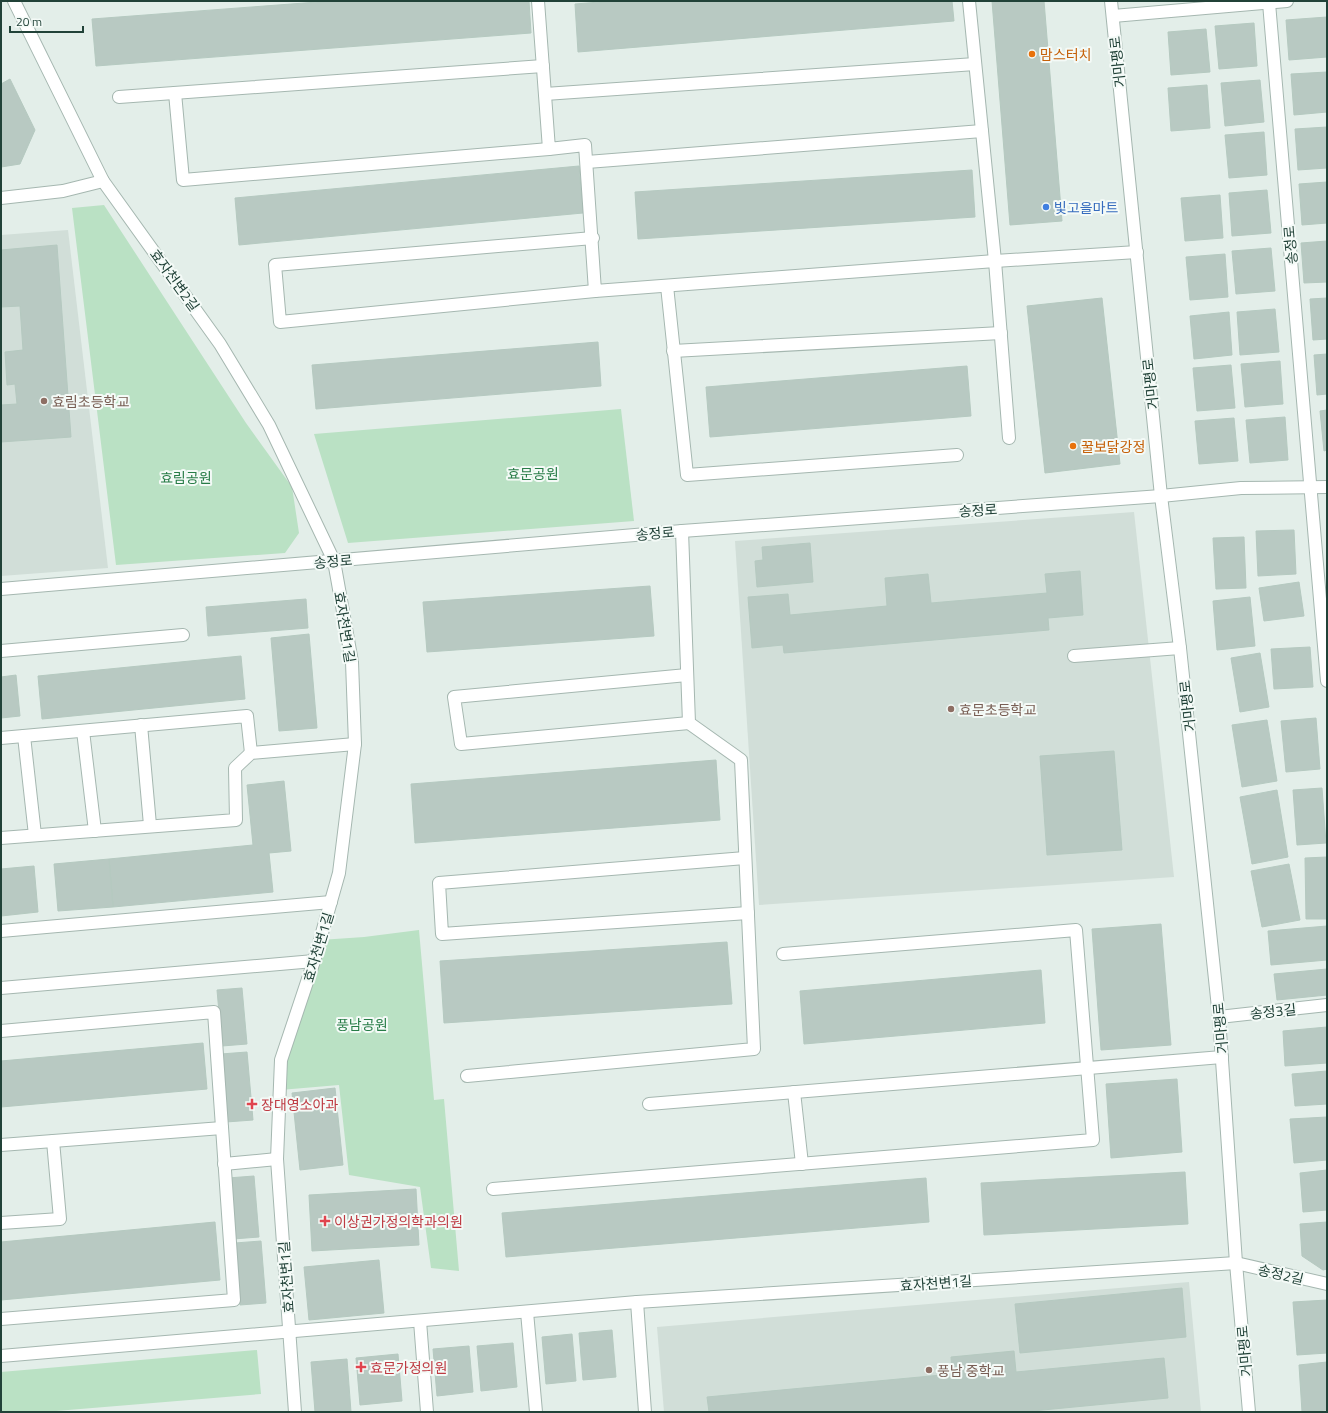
<svg xmlns="http://www.w3.org/2000/svg" width="1328" height="1413" viewBox="0 0 1328 1413" font-family="'Titillium Web','Noto Sans KR',sans-serif">
<style>
.built{fill:#d1ded8}
.green{fill:#bae1c4}
.building{fill:#b8c9c2;stroke:#b5c9c0}
.lines{fill:none;stroke-linecap:round;stroke-linejoin:round}
.minor-casing{stroke:#a5b7b0;stroke-width:14}
.minor{stroke:#fff;stroke-width:12}
.food-dot{fill:#e8710a;stroke:#f4faf7;stroke-width:1.5}
.shop-dot{fill:#3f7fe0;stroke:#f4faf7;stroke-width:1.5}
.education-dot{fill:#8d6e63;stroke:#f4faf7;stroke-width:1.5}
.health-dot{fill:#e0444e;stroke:#f4faf7;stroke-width:1.5}
.labels{text-anchor:middle;dominant-baseline:central;stroke-width:4;stroke-linejoin:round;paint-order:stroke}
.food-label{font-size:14px;fill:#c56008;stroke:#f4faf7;text-anchor:start}
.street-label{font-size:14px;fill:#214238;stroke:#f4faf7}
.shop-label{font-size:14px;fill:#366cbe;stroke:#f4faf7;text-anchor:start}
.education-label{font-size:14px;fill:#785e54;stroke:#f4faf7;text-anchor:start}
.park-label{font-size:14px;fill:#277c47;stroke:#f4faf7}
.health-label{font-size:14px;fill:#be3a42;stroke:#f4faf7;text-anchor:start}
</style>
<rect width="100%" height="100%" fill="#e3eee9"/>
<g class="built">
<path d="M68,230L108,568L1,576V235Z"/>
<path d="M1134,512L1174,877L759,905L735,541Z"/>
<path d="M1189,1282L1201,1412H664L657,1327Z"/>
</g>
<g class="green">
<path d="M104,205L246,423L292,487L299,533L285,553L116,565L72,208Z"/>
<path d="M621,409L634,521L348,543L314,434Z"/>
<path d="M419,930L434,1100L444,1099L459,1271L431,1268L420,1187L349,1175L339,1085L280,1090L281,1060L320,940L364,937Z"/>
<path d="M257,1350L261,1394L44,1412H1V1372Z"/>
</g>
<g class="building">
<path d="M331,1H529L531,33L96,66L92,19Z"/>
<path d="M612,1H952L954,21L578,52L575,4Z"/>
<path d="M992,1H1044L1062,221L1010,225Z"/>
<path d="M1327,17V57L1289,60L1286,20Z"/>
<path d="M1254,23L1257,66L1219,69L1215,26Z"/>
<path d="M1206,29L1210,72L1171,75L1168,32Z"/>
<path d="M1327,72V112L1294,115L1291,74Z"/>
<path d="M10,79L35,130L20,164L1,167V84Z"/>
<path d="M1260,80L1264,122L1225,126L1221,83Z"/>
<path d="M1207,85L1210,128L1171,131L1168,88Z"/>
<path d="M1327,127V168L1298,170L1295,129Z"/>
<path d="M1264,132L1267,175L1229,178L1225,135Z"/>
<path d="M579,166L583,213L239,245L235,198Z"/>
<path d="M972,170L975,217L638,239L635,192Z"/>
<path d="M1327,182V223L1302,225L1299,184Z"/>
<path d="M1267,190L1271,233L1232,236L1229,193Z"/>
<path d="M1220,195L1223,238L1185,241L1181,198Z"/>
<path d="M1327,241V282L1304,283L1301,243Z"/>
<path d="M57,245L71,437L1,442V405L17,404L15,384L7,385L5,352L23,350L20,306L1,307V250Z"/>
<path d="M1271,248L1275,291L1236,294L1232,251Z"/>
<path d="M1225,254L1228,297L1190,300L1186,257Z"/>
<path d="M1102,298L1120,464L1045,473L1027,306Z"/>
<path d="M1327,298V339L1313,340L1310,299Z"/>
<path d="M1275,309L1279,352L1240,355L1237,312Z"/>
<path d="M1229,312L1232,355L1194,359L1190,316Z"/>
<path d="M598,342L601,386L316,409L312,365Z"/>
<path d="M1327,354V394L1317,395L1314,355Z"/>
<path d="M1280,361L1283,404L1245,407L1241,364Z"/>
<path d="M1231,365L1235,408L1197,411L1193,368Z"/>
<path d="M967,366L971,416L710,437L706,387Z"/>
<path d="M1327,410V450L1324,451L1320,411Z"/>
<path d="M1285,417L1288,460L1250,463L1246,420Z"/>
<path d="M1234,418L1238,461L1199,464L1195,421Z"/>
<path d="M1294,530L1296,574L1258,576L1256,531Z"/>
<path d="M1244,537L1246,588L1216,589L1213,538Z"/>
<path d="M810,543L813,582L757,587L755,561L763,560L762,547Z"/>
<path d="M1080,571L1083,615L1048,618L1049,630L784,653L783,645L752,648L748,597L788,594L790,615L887,606L885,578L928,574L931,603L1047,593L1045,574Z"/>
<path d="M1299,582L1304,616L1264,621L1259,588Z"/>
<path d="M650,586L654,636L427,652L423,602Z"/>
<path d="M1250,597L1255,646L1217,650L1213,601Z"/>
<path d="M306,599L308,628L208,636L206,607Z"/>
<path d="M309,634L317,728L279,731L271,638Z"/>
<path d="M1310,647L1313,687L1274,689L1271,649Z"/>
<path d="M1260,653L1269,707L1240,712L1231,658Z"/>
<path d="M241,656L245,699L42,719L38,676Z"/>
<path d="M16,675L20,716L1,718V677Z"/>
<path d="M1316,718L1320,769L1286,772L1281,721Z"/>
<path d="M1267,720L1277,781L1242,787L1232,725Z"/>
<path d="M1114,751L1122,850L1047,855L1040,756Z"/>
<path d="M716,760L720,820L415,843L411,784Z"/>
<path d="M284,781L291,851L269,853L273,892L113,907L109,859L253,845L247,785Z"/>
<path d="M1322,788L1326,843L1297,845L1293,790Z"/>
<path d="M1277,790L1288,857L1252,864L1240,797Z"/>
<path d="M1327,857V919H1306L1305,858Z"/>
<path d="M109,859L113,907L58,911L54,864Z"/>
<path d="M1289,864L1300,920L1262,927L1251,871Z"/>
<path d="M34,866L38,912L1,916V869Z"/>
<path d="M1161,924L1171,1045L1101,1050L1092,929Z"/>
<path d="M1327,926V960L1271,965L1268,931Z"/>
<path d="M727,942L732,1004L444,1023L440,961Z"/>
<path d="M1327,969V995L1277,1000L1274,974Z"/>
<path d="M1041,970L1045,1023L804,1044L800,991Z"/>
<path d="M242,988L247,1044L222,1046L217,990Z"/>
<path d="M1327,1027V1063L1285,1066L1283,1031Z"/>
<path d="M203,1043L207,1089L1,1107V1061Z"/>
<path d="M247,1052L253,1120L226,1122L221,1054Z"/>
<path d="M1327,1071V1104L1295,1106L1292,1074Z"/>
<path d="M1177,1079L1182,1152L1111,1158L1106,1084Z"/>
<path d="M335,1088L343,1165L300,1170L292,1093Z"/>
<path d="M1327,1117V1160L1294,1163L1290,1119Z"/>
<path d="M1327,1170V1210L1303,1212L1300,1173Z"/>
<path d="M1185,1172L1188,1224L984,1235L981,1183Z"/>
<path d="M254,1176L259,1237L233,1239L228,1178Z"/>
<path d="M926,1178L929,1222L506,1257L502,1213Z"/>
<path d="M416,1189L419,1245L312,1251L309,1195Z"/>
<path d="M215,1222L220,1280L1,1300V1242Z"/>
<path d="M1327,1222V1269L1323,1270L1302,1256L1300,1224Z"/>
<path d="M261,1241L266,1303L240,1305L235,1243Z"/>
<path d="M379,1260L384,1313L309,1320L304,1267Z"/>
<path d="M1182,1288L1186,1337L1020,1353L1015,1304Z"/>
<path d="M1327,1300V1353L1297,1355L1293,1302Z"/>
<path d="M612,1330L616,1377L583,1380L579,1333Z"/>
<path d="M572,1334L576,1381L546,1384L542,1337Z"/>
<path d="M513,1343L517,1387L481,1391L477,1346Z"/>
<path d="M469,1346L473,1392L437,1396L433,1349Z"/>
<path d="M1014,1351L1016,1372L1164,1358L1168,1398L1022,1412H709L707,1397L952,1374L951,1357Z"/>
<path d="M398,1354L402,1401L360,1405L356,1358Z"/>
<path d="M347,1359L351,1412H315L311,1362Z"/>
<path d="M1327,1362V1410L1302,1412L1299,1365Z"/>
</g>
<g class="lines">
<g class="minor-casing">
<g id="minor">
<path d="M14,1L103,181L220,344L269,425L334,561L352,662L355,744L339,873L314,961L281,1060L277,1159L295,1412"/>
<path d="M538,1L549,149L585,145L595,291L995,261L1137,252"/>
<path d="M969,1L995,261L1009,438"/>
<path d="M1111,1L1161,496L1180,648L1219,1017L1236,1263L1249,1412"/>
<path d="M1269,3L1327,681"/>
<path d="M1113,16L1287,1"/>
<path d="M175,93L183,180L549,149"/>
<path d="M545,94L975,64"/>
<path d="M119,97L543,66"/>
<path d="M587,162L982,131"/>
<path d="M1,198L63,191L103,181"/>
<path d="M593,238L275,265L280,322L595,291"/>
<path d="M667,286L687,475L957,455"/>
<path d="M673,351L1001,333"/>
<path d="M1,589L682,531L1161,496L1241,488L1327,487"/>
<path d="M1,651L183,635"/>
<path d="M1074,656L1180,648"/>
<path d="M687,675L454,697L461,744L689,723"/>
<path d="M141,725L150,825"/>
<path d="M83,731L95,831"/>
<path d="M24,736L35,835"/>
<path d="M1,738L247,716L251,753"/>
<path d="M1,838L236,820L235,768L251,753L355,744"/>
<path d="M745,858L439,883L442,934L748,913"/>
<path d="M1,931L331,902"/>
<path d="M1,988L314,961"/>
<path d="M1219,1017L1327,1005"/>
<path d="M1,1031L214,1012L234,1300L1,1319"/>
<path d="M467,1076L754,1049L741,760L689,723L682,531"/>
<path d="M794,1092L802,1164"/>
<path d="M649,1104L1222,1057"/>
<path d="M1,1145L222,1128"/>
<path d="M224,1164L277,1159"/>
<path d="M493,1189L1093,1140L1076,930L783,954"/>
<path d="M1,1223L60,1219L53,1141"/>
<path d="M637,1302L645,1412"/>
<path d="M527,1312L536,1412"/>
<path d="M420,1321L427,1412"/>
<path d="M1,1356L637,1302L1236,1263L1327,1284"/>
</g>
</g>
<use href="#minor" class="minor"/>
</g>
<g class="food-dot">
<circle cx="1032" cy="54" r="4"/>
<circle cx="1073" cy="446" r="4"/>
</g>
<circle class="shop-dot" cx="1046" cy="207" r="4"/>
<g class="education-dot">
<circle cx="44" cy="401" r="4"/>
<circle cx="951" cy="709" r="4"/>
<circle cx="929" cy="1370" r="4"/>
</g>
<g class="health-dot">
<path d="M250 1098h4v4h4v4h-4v4h-4v-4h-4v-4h4z"/>
<path d="M323 1215h4v4h4v4h-4v4h-4v-4h-4v-4h4z"/>
<path d="M359 1361h4v4h4v4h-4v4h-4v-4h-4v-4h4z"/>
</g>
<g class="labels">
<g class="food-label">
<text x="1040" y="54">맘스터치</text>
<text x="1081" y="446">꿀보닭강정</text>
</g>
<g class="street-label">
<text transform="translate(1117 62) rotate(-96)">거마평로</text>
<text transform="translate(1290 245) rotate(-95)">송정로</text>
<text transform="translate(175 280) rotate(54)">효자천변2길</text>
<text transform="translate(1150 384) rotate(-96)">거마평로</text>
<text transform="translate(978 510) rotate(-4)">송정로</text>
<text transform="translate(655 533) rotate(-5)">송정로</text>
<text transform="translate(333 561) rotate(-5)">송정로</text>
<text transform="translate(345 627) rotate(81)">효자천변1길</text>
<text transform="translate(1187 706) rotate(-96)">거마평로</text>
<text transform="translate(318 947) rotate(-73)">효자천변1길</text>
<text transform="translate(1273 1011) rotate(-6)">송정3길</text>
<text transform="translate(1220 1028) rotate(-95)">거마평로</text>
<text transform="translate(1281 1274) rotate(13)">송정2길</text>
<text transform="translate(286 1277) rotate(-94)">효자천변1길</text>
<text transform="translate(936 1283) rotate(-4)">효자천변1길</text>
<text transform="translate(1244 1351) rotate(-95)">거마평로</text>
</g>
<g class="shop-label">
<text x="1054" y="207">빛고을마트</text>
</g>
<g class="education-label">
<text x="52" y="401">효림초등학교</text>
<text x="959" y="709">효문초등학교</text>
<text x="937" y="1370">풍남 중학교</text>
</g>
<g class="park-label">
<text x="533" y="473">효문공원</text>
<text x="186" y="477">효림공원</text>
<text x="362" y="1024">풍남공원</text>
</g>
<g class="health-label">
<text x="261" y="1104">장대영소아과</text>
<text x="334" y="1221">이상권가정의학과의원</text>
<text x="370" y="1367">효문가정의원</text>
</g>
</g>
<rect width="1328" height="1413" fill="none" stroke="#214238" stroke-width="4"/>
<path d="M10 26v6h73v-6" fill="none" stroke="#214238" stroke-width="2"/>
<text x="16" y="26" font-size="12" fill="#214238" stroke="#f4faf7" stroke-width="3" paint-order="stroke">20 m</text>
</svg>
